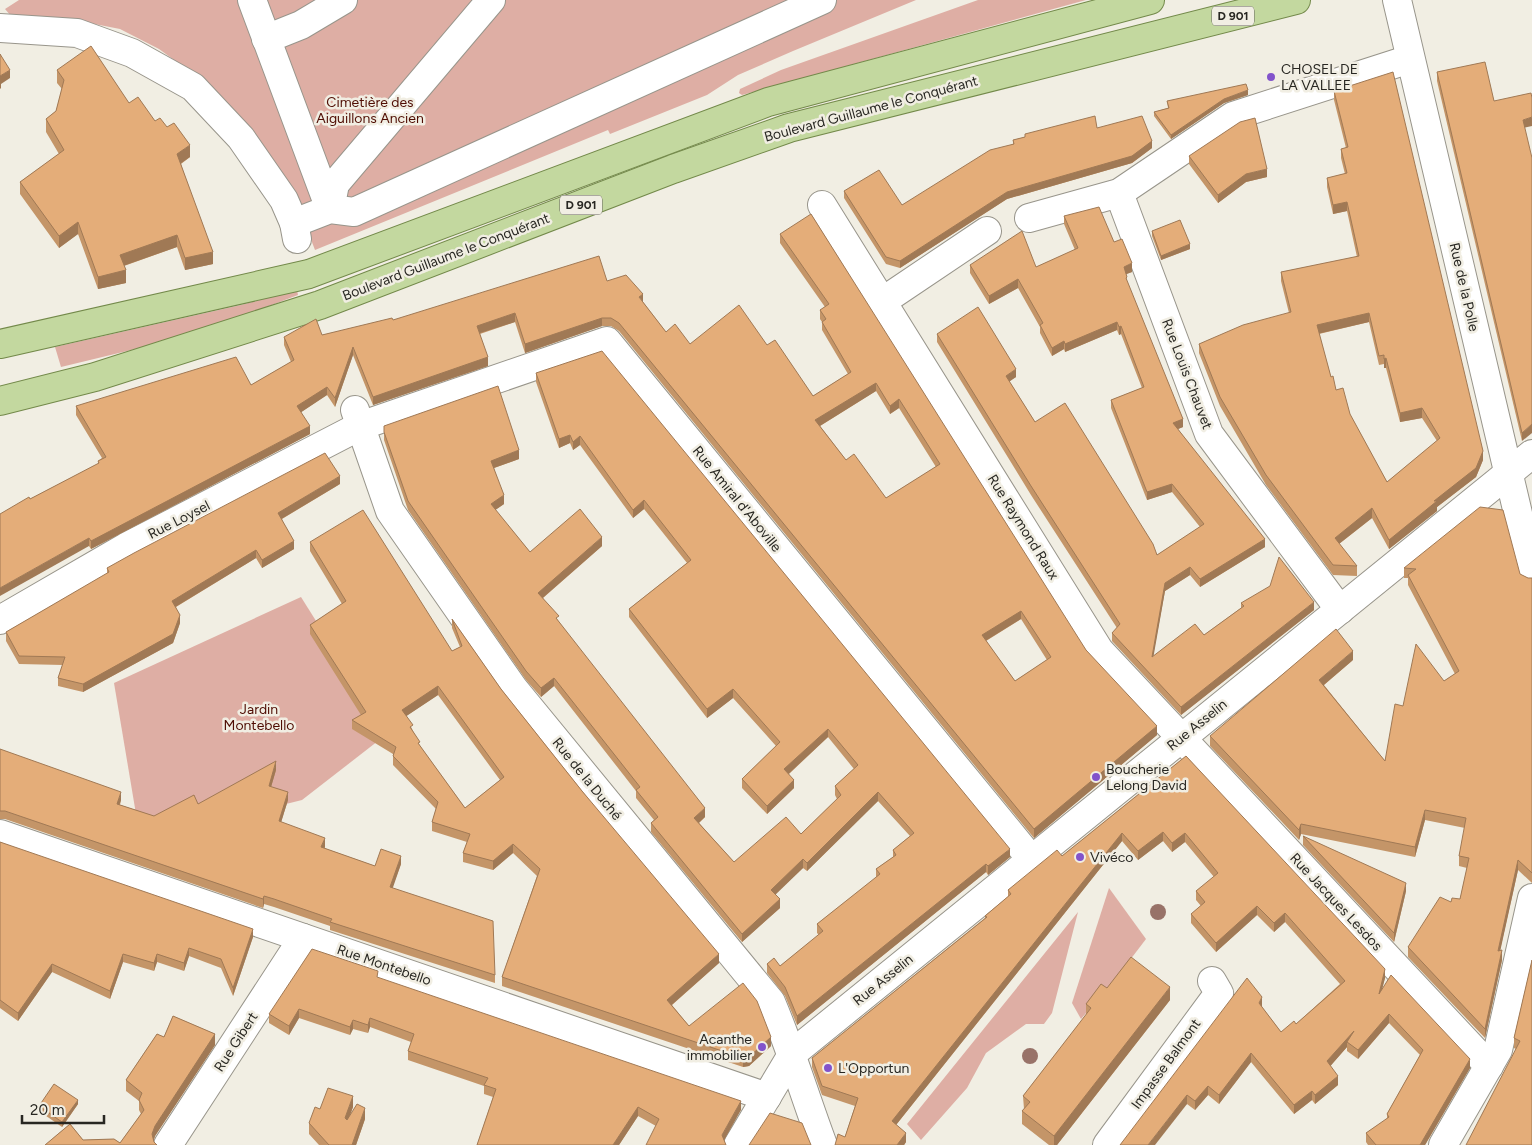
<svg xmlns="http://www.w3.org/2000/svg" width="1532" height="1145" viewBox="0 0 1532 1145" font-family="Figtree,sans-serif">
<style>
.green{fill:#deaea4}
.lines{fill:none;stroke-linecap:round;stroke-linejoin:round}
.minor-casing{stroke:#98958b;stroke-width:30}
.major-casing{stroke:#73894a;stroke-width:30}
.minor{stroke:#fff;stroke-width:28}
.major{stroke:#c3d89f;stroke-width:28}
.tree{fill:#987268}
.wall{fill:#c49568;fill-rule:evenodd}
.shaded-wall{fill:#a07955}
.building{fill:#e4ad79;stroke:#a07955;fill-rule:evenodd}
.poi-dot{fill:#8253cb;stroke:#f1eee3;stroke-width:2}
.labels{text-anchor:middle;dominant-baseline:central;stroke-width:5;stroke-linejoin:round;paint-order:stroke}
.shield{fill:#f1eee3;stroke:#64635c;stroke-width:1}
.shield-label{font-size:12px;font-weight:bold;fill:#282722}
.poi-label{font-size:14px;fill:#282722;stroke:#f1eee3;text-anchor:start}
.park-label{font-size:14px;fill:#4f0d03;stroke:#f1eee3}
.street-label{font-size:14px;fill:#282722;stroke:#f1eee3}
</style>
<rect width="100%" height="100%" fill="#f1eee3"/>
<g class="green">
<path d="M19,0H916L793,51L738,75L707,95L610,134L608,130L315,250L297,203L203,81L159,49L120,29L64,18L11,16L5,9Z"/>
<path d="M978,0H1086L742,95L739,93L740,89L781,70Z"/>
<path d="M297,290L298,295L227,322L156,344L61,367L55,347L241,305Z"/>
<path d="M301,597L387,734L302,800L171,833L137,820L114,683Z"/>
<path d="M1109,888L1146,939L1117,977L1081,1019L1072,1003Z"/>
<path d="M1078,912L1052,1013L1044,1024H1026L986,1053L967,1088L921,1140L907,1124Z"/>
</g>
<g class="lines">
<g class="minor-casing">
<g id="minor">
<path d="M252,0L330,209"/>
<path d="M1397,0L1532,573"/>
<path d="M0,28L77,33L132,53L193,87L241,138L284,200L294,223L297,239"/>
<path d="M266,39L301,25L343,0"/>
<path d="M1119,193L1209,434L1340,610"/>
<path d="M822,205L1099,650L1489,1066"/>
<path d="M330,209L335,184L491,0"/>
<path d="M1029,218L1119,193L1233,116L1410,59"/>
<path d="M294,223L330,209L354,212L822,0"/>
<path d="M883,301L987,231"/>
<path d="M355,410L390,511L514,689L771,1002C791,1049 805,1097 823,1145"/>
<path d="M0,620L126,547L360,426L607,341L1032,860"/>
<path d="M0,834L767,1097"/>
<path d="M168,1145L303,938"/>
<path d="M738,1145L793,1053L1532,454"/>
<path d="M1107,1145L1219,993L1212,981"/>
<path d="M1443,1145L1498,1050L1532,898"/>
</g>
</g>
<g class="major-casing">
<g id="major">
<path d="M0,344L309,274L768,102L1150,0"/>
<path d="M0,401L95,377L320,305L673,169L789,128L1296,0"/>
</g>
</g>
<use href="#minor" class="minor"/>
<use href="#major" class="major"/>
</g>
<g class="tree">
<circle cx="1158" cy="912" r="8"/>
<circle cx="1030" cy="1056" r="8"/>
</g>
<g class="wall">
<path d="M57,70L129,103L155,121L167,127L190,157L181,164L213,264L185,270L177,247L124,266L126,283L98,289L78,234L59,248L20,194V182L59,154L46,132V119L56,111L62,89L57,83Z"/>
<path d="M1437,72L1494,101L1525,128L1522,441L1437,81Z"/>
<path d="M1334,91L1483,460L1476,477L1437,507V511L1389,549L1372,518L1339,544L1357,566V576L1333,575L1266,485L1220,406L1199,353V344L1289,313L1281,281V272L1357,257L1347,211L1333,214L1327,187V178L1345,174L1341,158V149L1346,148L1334,100ZM1369,322L1379,365L1384,364V368H1386L1400,422L1422,418L1437,441L1387,482L1336,390L1331,377L1319,334Z"/>
<path d="M1248,95L1224,103L1171,139L1154,116V112L1168,108L1167,101Z"/>
<path d="M1097,128L1152,148L1132,163L1007,199L900,268L886,264L844,198V191L902,205L1013,144V140L1025,137V134Z"/>
<path d="M1189,156L1267,177L1246,182L1218,203L1189,164Z"/>
<path d="M1064,216L1114,242L1132,272L1126,274L1127,282L1183,427L1178,429L1265,547L1200,587L1190,575L1165,591L1153,656L1204,635L1241,608V603L1314,610L1181,715L1112,641V633L1117,628L1031,495L937,342V334L1016,377L1009,381L1035,422L1157,555L1200,527L1172,492L1147,500L1111,408V400L1142,388L1121,334L1119,335L1117,330L1065,352L1064,349L1052,356L1040,333V327L1018,288L989,304L970,273V265L1036,267L1075,250L1064,224Z"/>
<path d="M1152,231L1190,249L1161,260L1152,236Z"/>
<path d="M780,234L1086,650L1157,735L1034,838L619,331L611,326H602L525,353L515,322L480,334L488,366L373,405L353,355L335,407L327,395L301,412L310,434L91,549L89,546L30,499L98,464V461L102,458L76,415V406L251,385L291,362L284,345V337L322,335L393,320L607,281L643,302L666,332L690,344L767,345L813,396L848,374L822,330V322L820,319V310L825,307L780,243ZM876,391L890,414L899,408L936,467L886,498L846,460L820,426ZM1021,619L1047,660L1015,681L986,641Z"/>
<path d="M536,373L1010,857L988,875L986,872L797,1025L785,996L767,973V964L780,966L819,935L817,933V924L876,878V869L893,857V850L910,836L878,801L807,871L803,868L775,894L780,908L742,942L651,832V823L654,820L636,798V791L554,686L541,697L526,680L408,510L384,440V426L519,459L494,468L504,504L495,510L530,552L602,546L543,598L559,622L705,817L699,823L734,862L801,834L837,799L835,795V786L854,769L828,737L789,774L794,788L767,814L742,788V779L776,746L733,698L707,718L629,617V609L687,563L644,509L633,518L580,445L573,450L570,443L559,448L536,382Z"/>
<path d="M340,484L282,519L294,549L262,568L256,558L176,607L180,623L173,643L83,692L58,686V678L63,665L19,664L6,641V632L107,574V568Z"/>
<path d="M310,542L452,651L460,647L452,628V619L501,689L719,963L672,1005L689,1026L771,1046L749,1066L743,1067L502,986V977L537,876L513,853L493,870L463,862V853L467,842L432,831V822L436,809L393,765V754L352,729V720L361,715L310,634V625L342,604L310,551ZM438,695L500,780L465,808L420,746L406,716Z"/>
<path d="M1404,568L1520,574L1528,578H1532V883L1518,870L1500,950L1502,960L1485,1038L1408,957V947L1451,902L1460,899L1467,868L1459,866V856L1465,828L1425,820L1415,857L1301,834L1299,840L1210,746V736L1353,660L1324,685L1385,761L1403,706L1455,674L1408,585V578H1404Z"/>
<path d="M0,749L121,800L120,805L154,816L198,804L276,770L271,787L288,800L281,822L325,847L324,848L375,866L401,864L392,888L495,975V983L330,930V926L274,907L264,904L263,908L5,819H0Z"/>
<path d="M1186,756L1385,978L1382,988L1470,1068L1425,1145H1368L1366,1142V1133L1387,1119V1114L1420,1055L1389,1023L1358,1059L1347,1051V1047L1330,1066L1338,1085L1315,1104L1312,1100L1294,1114L1251,1062L1219,1104L1208,1095L1195,1110L1187,1104L1120,1145L1262,1006V1007L1281,1032L1296,1024L1340,984L1285,922L1274,932L1257,915L1216,952L1191,923V914L1201,906L1196,900V891L1214,877L1185,842L1172,852L1163,841L1138,860L1122,841L896,1125L906,1142L904,1145H835L845,1137L855,1106L822,1095L812,1067V1058L985,918V916L1008,897V890L1062,856Z"/>
<path d="M1303,836L1406,891L1394,942L1303,845Z"/>
<path d="M0,842L253,937L233,996L221,968L189,956L184,971L157,962L154,971L123,962L110,999L52,972L18,1021L0,1008Z"/>
<path d="M1532,960V1145L1516,1049L1514,1048V1038Z"/>
<path d="M378,978L741,1110L656,1126L638,1116L619,1145H477L493,1097L484,1094V1086L408,1060V1051L411,1042L370,1027L368,1033L353,1029L350,1035L299,1018L289,1035L269,1023V1014Z"/>
<path d="M1107,988L1170,1000L1057,1145H1049L1022,1124V1111L1024,1109L1023,1096L1086,1015V1004Z"/>
<path d="M173,1016L215,1034V1045L155,1136L154,1140V1142L157,1145H45L70,1124L83,1140L114,1139L120,1143L141,1114L139,1110V1101L126,1091V1080L157,1034L164,1037Z"/>
<path d="M78,1104L62,1127L39,1111V1106Z"/>
<path d="M353,1107L349,1118L365,1119L356,1145H319L309,1134V1123L320,1109Z"/>
</g>
<g class="shaded-wall">
<path d="M10,70V78L1,84V88L0,89V76Z"/>
<path d="M1248,90V95L1224,103L1171,139V135L1224,99Z"/>
<path d="M1532,117V126L1523,128V120Z"/>
<path d="M1152,141V148L1132,163L1007,199L900,268V261L1007,192Z"/>
<path d="M190,145V157L177,166V154Z"/>
<path d="M1267,169V177L1246,182L1218,203V195L1246,174Z"/>
<path d="M1347,202V211L1333,214V205Z"/>
<path d="M78,222V234L59,248V236Z"/>
<path d="M177,235V247L120,267V255Z"/>
<path d="M1190,244V249L1161,260V256Z"/>
<path d="M213,252V264L185,270V258Z"/>
<path d="M1132,263V272L1124,275V267Z"/>
<path d="M126,270V283L98,289V277Z"/>
<path d="M1018,279V288L989,304V296Z"/>
<path d="M643,294V302L639,297Z"/>
<path d="M515,313V322L477,334V326Z"/>
<path d="M1369,313V322L1317,334V325Z"/>
<path d="M602,318V326L525,353V344Z"/>
<path d="M1117,322V330L1065,352V344Z"/>
<path d="M1121,326V334L1119,335V327Z"/>
<path d="M1064,341V349L1052,356V348Z"/>
<path d="M353,347V355L335,407V398Z"/>
<path d="M488,357V366L373,405V397Z"/>
<path d="M1386,358V368H1384V359Z"/>
<path d="M1016,369V377L1006,384V376Z"/>
<path d="M876,383V391L815,429V420Z"/>
<path d="M327,387V395L297,415V406Z"/>
<path d="M899,399V408L890,414V406Z"/>
<path d="M1422,408V418L1400,422V413Z"/>
<path d="M1183,419V427L1173,431V423Z"/>
<path d="M1532,424V433L1522,441V433Z"/>
<path d="M310,426V434L91,549V541Z"/>
<path d="M570,435V443L559,448V439Z"/>
<path d="M580,436V445L573,450V442Z"/>
<path d="M519,450V459L491,469V461Z"/>
<path d="M1483,451V460L1476,477L1437,507V511L1389,549V540L1434,501Z"/>
<path d="M340,476V484L278,521V513Z"/>
<path d="M1172,484V492L1147,500V492Z"/>
<path d="M504,495V504L491,513V504Z"/>
<path d="M644,500V509L633,518V510Z"/>
<path d="M1372,508V518L1335,547V538Z"/>
<path d="M602,537V546L538,602V593Z"/>
<path d="M89,538V546L0,596V588Z"/>
<path d="M1265,539V547L1200,587V579Z"/>
<path d="M294,541V549L262,568V560Z"/>
<path d="M256,550V558L172,609V601Z"/>
<path d="M1190,567V575L1165,591L1152,665V657L1165,583Z"/>
<path d="M1314,602V610L1181,715V707Z"/>
<path d="M1021,611V619L982,643V635Z"/>
<path d="M180,615V623L173,643L83,692V684Z"/>
<path d="M1353,651V660L1319,689V680Z"/>
<path d="M554,678V686L541,697V688Z"/>
<path d="M438,686V695L402,719V710Z"/>
<path d="M733,689V698L707,718V709Z"/>
<path d="M1157,726V735L1034,838V829Z"/>
<path d="M828,729V737L784,778V769Z"/>
<path d="M276,761V770L269,794V786Z"/>
<path d="M794,780V788L767,814V806Z"/>
<path d="M121,792V800L117,812V804Z"/>
<path d="M288,792V800L279,829V821Z"/>
<path d="M878,792V801L807,871V863Z"/>
<path d="M705,808V817L694,827V818Z"/>
<path d="M1425,810V820L1415,857V847Z"/>
<path d="M1301,824V834L1299,840V830Z"/>
<path d="M1163,832V841L1138,860V851Z"/>
<path d="M1122,833V841L892,1130V1121Z"/>
<path d="M1185,833V842L1172,852V843Z"/>
<path d="M325,838V847L321,856V847Z"/>
<path d="M513,844V853L493,870V861Z"/>
<path d="M1010,849V857L988,875V866Z"/>
<path d="M401,856V864L390,896V887Z"/>
<path d="M803,859V868L771,899V890Z"/>
<path d="M1518,860V870L1498,961V951Z"/>
<path d="M986,864V872L797,1025V1016Z"/>
<path d="M1406,883V891L1394,942V933Z"/>
<path d="M264,896V904L263,908V899Z"/>
<path d="M780,899V908L742,942V934Z"/>
<path d="M1257,906V915L1216,952V943Z"/>
<path d="M1285,913V922L1274,932V923Z"/>
<path d="M253,929V937L233,996V988Z"/>
<path d="M189,948V956L184,971V963Z"/>
<path d="M1502,950V960L1485,1038V1029Z"/>
<path d="M123,954V962L110,999V991Z"/>
<path d="M157,954V962L154,971V963Z"/>
<path d="M719,954V963L667,1009V1000Z"/>
<path d="M52,964V972L18,1021V1013Z"/>
<path d="M1385,969V978L1379,1002V994Z"/>
<path d="M1170,987V1000L1057,1145H1054V1136Z"/>
<path d="M1262,997V1006L1259,1012V1003Z"/>
<path d="M299,1009V1018L289,1035V1026Z"/>
<path d="M1389,1014V1023L1358,1059V1050Z"/>
<path d="M370,1018V1027L368,1033V1025Z"/>
<path d="M353,1020V1029L350,1035V1027Z"/>
<path d="M1354,1031L1347,1042V1047L1327,1070V1061Z"/>
<path d="M215,1034V1045L155,1136L152,1145V1134L155,1126Z"/>
<path d="M771,1037V1046L749,1066L743,1067V1058Z"/>
<path d="M1251,1053V1062L1219,1104V1095Z"/>
<path d="M1470,1059V1068L1425,1145H1420Z"/>
<path d="M1338,1076V1085L1315,1104V1095Z"/>
<path d="M1208,1086V1095L1195,1110V1101Z"/>
<path d="M1312,1091V1100L1294,1114V1105Z"/>
<path d="M1187,1095V1104L1155,1145H1148Z"/>
<path d="M353,1096V1107L345,1129V1118Z"/>
<path d="M78,1100V1104L62,1127V1122Z"/>
<path d="M741,1101V1110L722,1144V1135Z"/>
<path d="M638,1107V1116L619,1145H613Z"/>
<path d="M365,1108V1119L356,1145H352Z"/>
<path d="M906,1133V1142L904,1145H897Z"/>
</g>
<g class="building">
<path d="M91,46L129,103L138,97L155,121L160,118L167,127L174,123L190,145L177,154L213,252L185,258L177,235L120,255L126,270L98,277L78,222L59,236L20,182L64,150L46,119L56,111L64,80L57,70Z"/>
<path d="M0,54L10,70L0,76Z"/>
<path d="M1485,62L1494,101L1531,93L1532,98V117L1523,120L1532,158V424L1522,433L1437,72Z"/>
<path d="M1393,72L1483,451L1476,468L1434,501H1437L1389,540L1372,508L1335,538L1357,566L1333,565L1266,475L1220,397L1199,344L1243,325L1291,312L1281,272L1359,256L1347,202L1333,205L1327,178L1347,173L1341,149L1348,147L1334,91ZM1369,313L1379,356L1384,355V359L1386,358L1400,413L1422,408L1440,438L1387,482L1350,414L1343,388L1336,390L1333,376L1331,377L1317,325Z"/>
<path d="M1246,84L1248,90L1224,99L1171,135L1154,112L1169,108L1167,101Z"/>
<path d="M1095,116L1097,128L1142,116L1152,141L1132,156L1007,192L900,261L886,257L844,191L879,170L902,205L990,150L1014,144L1013,140L1025,137V134Z"/>
<path d="M1255,118L1267,169L1246,174L1218,195L1189,156L1240,122Z"/>
<path d="M1099,207L1114,242L1122,239L1132,263L1124,267L1127,277L1126,278L1183,419L1173,423L1265,539L1200,579L1190,567L1165,583L1152,657L1195,624L1204,635L1244,606L1241,603L1270,586L1279,557L1314,602L1181,707L1112,633L1120,624L1031,486L937,334L978,307L1016,369L1006,376L1035,422L1065,403L1153,544L1157,555L1204,524L1172,484L1147,492L1111,400L1144,387L1121,326L1119,327L1117,322L1065,344L1064,341L1052,348L1040,325L1043,323L1018,279L989,296L970,265L1022,231L1036,267L1078,248L1064,216Z"/>
<path d="M811,214L1086,650L1157,726L1034,829L619,323L611,318H602L525,344L515,313L477,326L488,357L373,397L353,347L335,398L327,387L297,406L310,426L91,541L89,538L0,588V514L29,497L30,499L99,463L98,461L106,457L76,406L236,357L251,385L294,360L284,337L316,319L322,335L392,318L393,320L599,256L607,281L626,275L643,294L639,297L666,332L675,324L690,344L739,305L767,345L775,340L813,396L851,372L822,322L826,319L820,310L829,304L780,234ZM876,383L890,406L899,399L940,464L886,498L854,454L846,460L815,420ZM1021,611L1051,657L1015,681L982,635Z"/>
<path d="M1180,220L1190,244L1161,256L1152,231Z"/>
<path d="M602,351L1010,849L988,866L986,864L797,1016L785,987L767,964L774,958L780,966L823,931L817,924L880,874L876,869L896,855L893,850L914,833L878,792L807,863L803,859L771,890L780,899L742,934L651,823L658,817L636,790L640,787L554,678L541,688L526,671L408,501L384,432V426L498,386L519,450L491,461L504,495L491,504L530,552L580,509L602,537L538,593L559,616L556,618L705,808L694,818L734,862L786,817L801,834L841,795L835,786L858,765L828,729L784,769L794,780L767,806L742,779L780,742L733,689L707,709L629,609L691,560L644,500L633,510L580,436L573,442L570,435L559,439L536,373Z"/>
<path d="M325,453L340,476L278,513L294,541L262,560L256,550L172,601L180,615L173,634L83,684L58,678L65,657L19,656L6,632L109,572L107,568L134,553Z"/>
<path d="M1480,507L1503,510L1520,574L1528,578H1532V873L1518,860L1498,951L1502,950L1485,1029L1408,947L1440,897L1451,902L1452,898L1460,899L1469,858L1459,856L1466,818L1425,810L1415,847L1301,824L1299,830L1210,736L1336,629L1353,651L1319,680L1385,761L1395,704L1403,706L1416,644L1444,681L1459,671L1408,575L1416,569L1404,568Z"/>
<path d="M363,510L452,651L462,646L452,619L501,689L582,791L719,954L667,1000L689,1026L743,983L757,1001L771,1037L749,1057L743,1058L502,977L540,869L513,844L493,861L463,853L470,834L432,822L438,802L393,756L396,747L352,720L366,712L310,625L346,601L310,542ZM438,686L504,777L465,808L418,743L420,742L410,727L413,725L402,710Z"/>
<path d="M0,749L121,792L117,804L154,816L194,795L198,804L276,761L269,786L288,792L279,821L325,838L321,847L375,866L381,849L401,856L390,887L493,921L495,975L330,922L332,919L274,899L264,896L263,899L5,811H0Z"/>
<path d="M1186,756L1385,969L1379,994L1391,975L1470,1059L1420,1145H1376L1366,1133L1389,1117L1387,1114L1423,1050L1389,1014L1358,1050L1347,1042L1354,1031L1327,1061L1338,1076L1315,1095L1312,1091L1294,1105L1251,1053L1219,1095L1208,1086L1195,1101L1187,1095L1148,1145H1120L1247,978L1262,997L1259,1003L1281,1032L1294,1021L1296,1024L1345,981L1285,913L1274,923L1257,906L1216,943L1191,914L1205,902L1196,891L1218,873L1185,833L1172,843L1163,832L1138,851L1122,833L892,1121L906,1133L897,1145H835L838,1134L845,1137L858,1098L822,1086L812,1058L987,917L985,916L1011,894L1008,890L1057,850L1062,856Z"/>
<path d="M1303,836L1406,883L1394,933Z"/>
<path d="M0,842L253,929L233,988L221,959L189,948L184,963L157,954L154,963L123,954L110,991L52,964L18,1013L0,1000Z"/>
<path d="M312,949L378,971L377,977L741,1101L722,1135L726,1145H646L659,1119L638,1107L613,1145H477L496,1089L484,1085L488,1078L408,1051L414,1034L370,1018L368,1025L353,1020L350,1027L299,1009L289,1026L269,1014Z"/>
<path d="M1131,957L1170,987L1054,1136L1022,1111L1030,1102L1023,1096L1091,1008L1086,1004L1101,984L1107,988Z"/>
<path d="M1532,960V1145H1466L1520,1041L1514,1038Z"/>
<path d="M173,1016L215,1034L155,1126L152,1134L154,1142L157,1145H45L70,1124L83,1140L114,1139L120,1143L144,1110L139,1100L142,1093L126,1080L157,1034L164,1037Z"/>
<path d="M54,1084L78,1100L62,1122L39,1106Z"/>
<path d="M328,1088L353,1096L345,1118L347,1120L357,1104L365,1108L352,1145H329L309,1123L315,1107L320,1109Z"/>
<path d="M770,1113L802,1123L811,1145H749Z"/>
</g>
<g class="poi-dot">
<circle cx="1271" cy="77" r="5"/>
<circle cx="1096" cy="777" r="5"/>
<circle cx="1080" cy="857" r="5"/>
<circle cx="762" cy="1047" r="5"/>
<circle cx="828" cy="1068" r="5"/>
</g>
<g class="labels">
<g class="shield">
<rect x="1212" y="6.5" width="42" height="19" rx="4"/>
<rect x="560" y="195.5" width="42" height="19" rx="4"/>
</g>
<g class="shield-label">
<text x="1233" y="16">D 901</text>
<text x="581" y="205">D 901</text>
</g>
<g class="poi-label">
<text x="1281" y="69">CHOSEL DE<tspan x="1281" dy="16">LA VALLEE</tspan></text>
<text x="1106" y="769">Boucherie<tspan x="1106" dy="16">Lelong David</tspan></text>
<text x="1090" y="857">Vivéco</text>
<text x="752" y="1039" text-anchor="end">Acanthe<tspan x="752" dy="16">immobilier</tspan></text>
<text x="838" y="1068">L'Opportun</text>
</g>
<g class="park-label">
<text x="370" y="102">Cimetière des<tspan x="370" dy="16">Aiguillons Ancien</tspan></text>
<text x="259" y="709">Jardin<tspan x="259" dy="16">Montebello</tspan></text>
</g>
<g class="street-label">
<text transform="translate(871 109) rotate(-15)">Boulevard Guillaume le Conquérant</text>
<text transform="translate(446 257) rotate(-21)">Boulevard Guillaume le Conquérant</text>
<text transform="translate(1464 287) rotate(77)">Rue de la Polle</text>
<text transform="translate(1187 374) rotate(69)">Rue Louis Chauvet</text>
<text transform="translate(737 499) rotate(51)">Rue Amiral d'Aboville</text>
<text transform="translate(179 520) rotate(-27)">Rue Loysel</text>
<text transform="translate(1023 527) rotate(58)">Rue Raymond Raux</text>
<text transform="translate(1197 725) rotate(-39)">Rue Asselin</text>
<text transform="translate(587 779) rotate(51)">Rue de la Duché</text>
<text transform="translate(1336 902) rotate(47)">Rue Jacques Lesdos</text>
<text transform="translate(384 965) rotate(19)">Rue Montebello</text>
<text transform="translate(883 980) rotate(-39)">Rue Asselin</text>
<text transform="translate(236 1042) rotate(-57)">Rue Gibert</text>
<text transform="translate(1166 1064) rotate(-54)">Impasse Balmont</text>
</g>
</g>
<path d="M22 1115v8h82v-8" fill="none" stroke="#282722" stroke-width="2.5"/>
<text x="30" y="1115" font-size="15" fill="#282722" stroke="#f1eee3" stroke-width="4" paint-order="stroke">20 m</text>
</svg>
